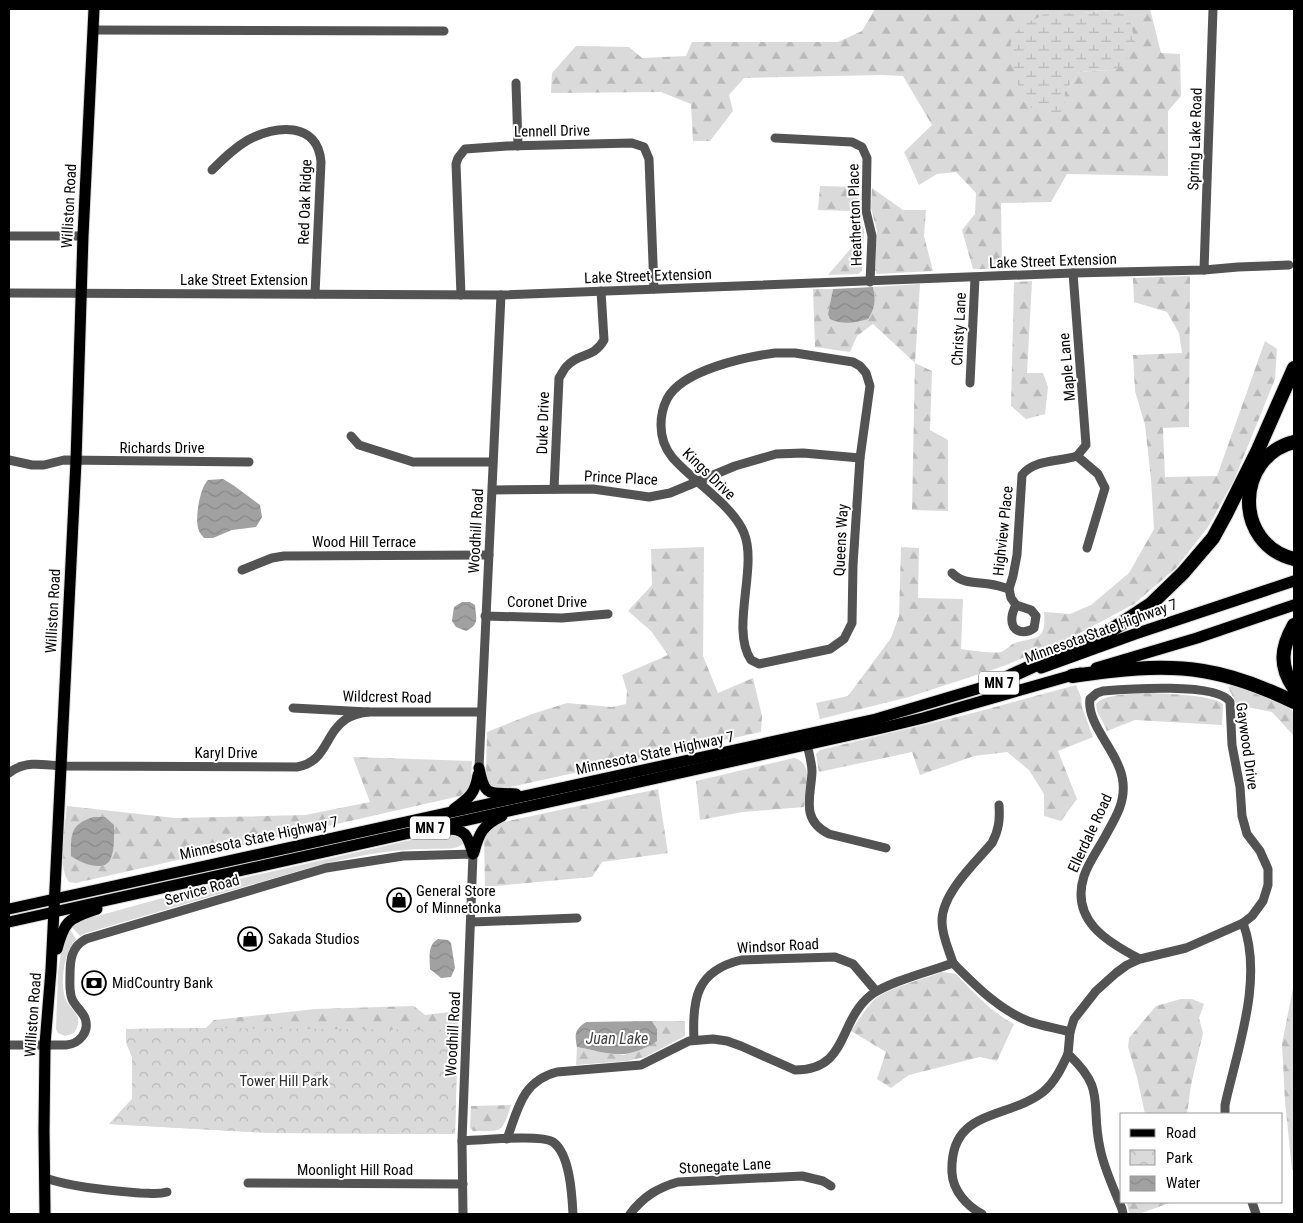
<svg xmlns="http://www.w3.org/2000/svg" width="1303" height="1223" viewBox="0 0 1303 1223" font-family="'Roboto Condensed',sans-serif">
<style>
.grass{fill:#dadada}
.forest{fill:url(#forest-firs);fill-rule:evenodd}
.wetland{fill:url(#wetland-marsh)}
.park{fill:url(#park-crowns)}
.water{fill:url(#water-waves)}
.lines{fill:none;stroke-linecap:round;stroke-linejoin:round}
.major-casing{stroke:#dbdbdb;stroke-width:13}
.highway-casing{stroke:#dbdbdb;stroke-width:16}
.minor{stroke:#535353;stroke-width:9}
.major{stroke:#000;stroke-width:11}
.highway{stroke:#000;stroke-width:14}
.labels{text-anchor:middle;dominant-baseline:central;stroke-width:4;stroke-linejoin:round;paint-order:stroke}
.shield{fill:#fff;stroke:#4c4c4c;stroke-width:1}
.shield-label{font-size:14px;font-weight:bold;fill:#000}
.street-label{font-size:15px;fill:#000;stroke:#fff}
.poi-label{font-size:15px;fill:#000;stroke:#fff;text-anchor:start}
.park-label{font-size:15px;fill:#313131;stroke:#fff}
.water-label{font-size:16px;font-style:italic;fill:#424242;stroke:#fff}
</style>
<defs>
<pattern id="forest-firs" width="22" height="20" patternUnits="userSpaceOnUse" patternTransform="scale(1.25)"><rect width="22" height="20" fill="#dadada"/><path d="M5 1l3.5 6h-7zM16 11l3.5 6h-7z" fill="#b9b9b9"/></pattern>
<pattern id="wetland-marsh" width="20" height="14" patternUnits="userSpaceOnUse" patternTransform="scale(1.25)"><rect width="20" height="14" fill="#dadada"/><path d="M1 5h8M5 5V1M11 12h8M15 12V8" fill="none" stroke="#b9b9b9"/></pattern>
<pattern id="park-crowns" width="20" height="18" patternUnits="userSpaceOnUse" patternTransform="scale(1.25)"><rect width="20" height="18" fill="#dadada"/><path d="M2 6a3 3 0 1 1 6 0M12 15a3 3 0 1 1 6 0" fill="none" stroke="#b9b9b9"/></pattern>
<pattern id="water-waves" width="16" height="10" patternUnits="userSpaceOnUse" patternTransform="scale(1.25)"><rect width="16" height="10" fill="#a1a1a1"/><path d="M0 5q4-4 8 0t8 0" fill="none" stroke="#898989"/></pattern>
</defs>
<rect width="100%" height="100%" fill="#fff"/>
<g class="grass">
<path d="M446,832L457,834L463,841V844C454,851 440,848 429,849C389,849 350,857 312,867L86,933L80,936L71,926L79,921L199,888Z"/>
<path d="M69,928L76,939C64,952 60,981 65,998C68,1006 76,1011 78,1018C79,1024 77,1029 74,1033L65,1036L58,1033L56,1029L58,974L63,936Z"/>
</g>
<g class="forest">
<path d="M875,9H1150L1161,53L1180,54L1181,96L1168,111V176L1067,174L1051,202L1001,203L1002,269H973L962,230L975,214L976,193L956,172L937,174L919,185L904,152L932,125L903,76L882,75L744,78L729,95L733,111L710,141H693L691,104L661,92L551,93L552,73L576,46L629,47L642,58L686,56L692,42H838L862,31ZM1111,10L1109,70L1079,72L1065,92L1082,13Z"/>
<path d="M820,186L858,187L857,214L864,229L862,271L858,274L828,275L852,247L851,211L818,210Z"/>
<path d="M872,188L903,210H926L924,236L933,271L877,274L875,270L877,231L871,208Z"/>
<path d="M1190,276L1189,427L1163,428L1165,477L1217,476L1265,341L1277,349L1275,379L1234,480L1208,527L1176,568L1134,604L1076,635L1004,666L909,697L820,719L816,703L848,696L891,638L899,616L901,547L919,548L918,598L963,599L961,649C970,650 993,654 1001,652C1007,650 1011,643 1018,642C1039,637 1046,639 1044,612L1070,614L1091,605L1129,573L1154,529L1151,479L1145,425L1135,391L1133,355L1182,353L1179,333L1167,312L1134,302L1133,278Z"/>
<path d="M1032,281L1027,373H1043L1048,387L1045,414L1026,419L1011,406L1014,282Z"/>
<path d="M920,284L915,363L932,371L930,430L948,440V511L912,510L915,363L873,324L857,336L850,352L815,347L813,289H833L828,314L875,297L873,287Z"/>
<path d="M704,547L703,656L718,693L753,678L762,716L761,732L501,789L491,786L486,779L487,732L532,714L567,703L612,707L626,704L627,691L622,675L668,655L651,631L628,611L652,585L651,549Z"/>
<path d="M1076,685L1081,697L1082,707L1093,737L1058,751L1077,799L1061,821L1044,816V794L1029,770L1007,752L974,756L920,775L912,752L819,772L816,754L820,750L973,713Z"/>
<path d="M1234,685L1280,702L1294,712V736L1272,712L1237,705L1228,687Z"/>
<path d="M1153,693C1169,694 1212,695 1223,704L1222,725L1135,720L1107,731L1097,711L1096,704C1104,693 1139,694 1153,693Z"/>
<path d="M353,757L472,761C471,774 473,790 460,796L76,883L69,882C57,867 65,826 67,806L175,818L305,815L370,802Z"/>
<path d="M794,758C815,763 805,791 804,807L743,812L700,820L696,781Z"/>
<path d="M658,789L668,853L602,862L592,877L485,887L484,839L487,831L499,823Z"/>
<path d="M942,972L956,974C974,993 991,1012 1014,1024L997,1061L980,1057L909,1075L891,1088L877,1079L886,1052L851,1031C858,1021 865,1009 874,1000C887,988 924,979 942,972Z"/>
<path d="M1294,983V1170H1292L1285,1101L1282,1044Z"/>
<path d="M1181,999H1192L1204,1004L1199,1018L1203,1033L1191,1085L1187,1114H1145L1137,1077L1128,1047L1129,1038L1156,1006Z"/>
<path d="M414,1006L425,1015L458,1011L455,1134L270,1133L109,1124L132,1099V1057L126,1042V1029L206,1028L214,1020L315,1009Z"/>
<path d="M652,1021H685V1036L645,1057L627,1061L576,1065L577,1047L612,1054L625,1055L655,1025Z"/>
<path d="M511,1105C502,1134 502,1131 473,1131L470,1128L471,1106Z"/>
<path d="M1127,1202H1172L1139,1214H1129Z"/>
</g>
<path class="wetland" d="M1111,10L1129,16L1135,42L1123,66L1109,70L1079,72L1065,92L1064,111L1056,118L1040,114L1022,101L1010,54L1011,37L1023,25L1045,14L1082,13Z"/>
<path class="park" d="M206,1028L458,1030L455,1134L270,1133L109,1124L132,1099V1057L126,1042V1029Z"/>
<g class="water">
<path d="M873,287C876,300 875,308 868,319C854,323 843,325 830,319L828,314L833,289Z"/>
<path d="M223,479L233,485L260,505L262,517L256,527L232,530L213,538H204C202,536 200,533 199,531C194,520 200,487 208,480Z"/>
<path d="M462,602H470L475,605C476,619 480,624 466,631L456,627L452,621L454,607Z"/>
<path d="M94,817H105L114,825C114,836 115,850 110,860C103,873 79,862 71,856C71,834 70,824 94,817Z"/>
<path d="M438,939L448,940L451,943L455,968L451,977L441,978L430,969C430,958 427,945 438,939Z"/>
<path d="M652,1021L657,1029V1041C625,1061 612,1054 577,1047C575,1034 574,1030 586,1022Z"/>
</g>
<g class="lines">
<g class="major-casing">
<g id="major">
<path d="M1041,668L1135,634L1294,581"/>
<path d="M1096,668L1197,638L1294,605"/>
<path d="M479,768C485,799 490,792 516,794"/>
<path d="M454,809C469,798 475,794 478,775"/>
<path d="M444,829C465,828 468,835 473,854"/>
<path d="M474,852C479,833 483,825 502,816"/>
<path d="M9,909L876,719L997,683"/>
<path d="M9,922L882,728L923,718L1080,673"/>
<path d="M57,949C65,919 69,919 97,909"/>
<path d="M45,1214L44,1131L45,1044L51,970L76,461L83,236L94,9"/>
</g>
</g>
<g class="highway-casing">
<g id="highway">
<path d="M1294,442C1235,457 1233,544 1294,559"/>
<path d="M1294,625C1281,648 1279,666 1294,688"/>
<path d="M1072,676C1115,670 1159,664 1203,671C1235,676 1265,688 1294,702"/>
<path d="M989,686L1113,629L1151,604L1183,573L1213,538L1225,516L1257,452L1294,368"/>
</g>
</g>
<g class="minor">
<path d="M93,30L444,31"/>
<path d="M516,83L518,146"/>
<path d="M775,138L852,142L862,147L867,158L866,211L872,236L870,282"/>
<path d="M212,170C223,159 234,148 248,140C275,125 318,121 321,162L315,294"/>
<path d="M9,236H83"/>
<path d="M1204,270L1213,9"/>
<path d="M9,293L501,295L1073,273L1204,270L1238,267L1289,265"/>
<path d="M461,295L456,164L458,158L465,149L507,146L632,143L644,147L649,159L654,289"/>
<path d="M775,353H795L853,362L860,366L866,373L870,386L860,458L853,565L852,623L844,639L830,649L759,664L751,660C730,629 758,567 744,533C733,505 691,480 672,457C664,447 661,437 661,425C661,417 663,407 667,399C682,370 745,357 775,353Z"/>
<path d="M970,383L975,278"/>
<path d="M351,436L359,445L413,462H493"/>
<path d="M1077,456L1098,474L1105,488L1087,548"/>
<path d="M9,460L32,465H44L64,460L249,462"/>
<path d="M554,489L559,378C562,374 564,368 568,365C580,352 593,359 604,340L601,291"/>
<path d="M493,490L593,489L649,497L670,493L735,466L776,454L803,453L860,458"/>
<path d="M242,570L272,558L284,556L489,555"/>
<path d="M952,573C963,584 975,582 989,584C996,585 1003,587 1009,589"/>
<path d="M1016,605C1014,609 1012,613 1012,617C1010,632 1024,635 1034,628L1036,616L1031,610L1016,605L1011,598L1009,589L1013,576L1017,555L1022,475C1034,459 1060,462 1077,456L1086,445L1073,273"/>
<path d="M485,616L562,618L608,614"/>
<path d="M293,708L368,712H481"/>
<path d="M807,744C809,753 812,763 812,772C811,796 800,820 829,834L886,848"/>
<path d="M479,768L501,295"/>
<path d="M9,773C23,761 43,764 60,766L297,767C327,762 324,734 346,719C352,715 360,713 368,712"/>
<path d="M472,922L577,918"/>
<path d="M953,963C949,950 942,936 942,922C941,894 975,863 992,843C999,830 1000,819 999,805"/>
<path d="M694,1040C692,999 696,971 741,960L835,957L853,964L876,991"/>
<path d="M9,1045H66C79,1044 90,1032 85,1018C82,1011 75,1006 72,999C69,991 70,983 70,976C70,960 71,947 86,939L326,868L403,856L473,854L462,1141L463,1214"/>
<path d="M1225,1114V1105C1237,1050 1264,979 1243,923"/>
<path d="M507,1139C518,1109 522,1081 557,1072L641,1065L689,1041L713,1039L727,1041L741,1046L795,1070C849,1070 837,1022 871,995C888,982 931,971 953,963C975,985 998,1009 1028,1021C1041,1026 1056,1028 1070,1032"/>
<path d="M462,1141C479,1140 542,1134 553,1142C570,1154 572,1195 573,1214"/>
<path d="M45,1178C76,1188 107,1190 140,1193C150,1193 157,1195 167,1192"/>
<path d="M248,1183L463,1184"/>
<path d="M1252,1202L1256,1214"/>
<path d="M630,1214C643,1197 657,1188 678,1182L802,1176L823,1181L831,1186"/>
<path d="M982,1214C967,1206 953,1191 952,1173C949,1108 1007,1120 1043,1092C1055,1082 1062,1067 1068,1054"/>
<path d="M1123,1214L1122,1209C1114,1189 1104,1169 1100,1148C1090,1103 1107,1090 1068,1054L1070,1032L1074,1019L1096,991L1116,973L1127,965L1140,959L1186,948L1243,923L1252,916L1263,901L1268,885V869L1260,851L1247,834L1242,816L1240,787L1232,745L1230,702C1218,682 1126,689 1103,691L1097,693L1090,699C1086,725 1121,754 1123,783C1125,802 1116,817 1107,833C1100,847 1089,861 1084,876C1070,920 1107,942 1140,959"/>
</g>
<use href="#major" class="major"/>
<use href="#highway" class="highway"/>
</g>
<defs>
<g id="shop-ring" transform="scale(1.25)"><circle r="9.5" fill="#fff" stroke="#000" stroke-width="1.5"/><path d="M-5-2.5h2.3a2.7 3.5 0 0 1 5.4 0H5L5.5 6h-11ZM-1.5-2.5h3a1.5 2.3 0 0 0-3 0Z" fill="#000"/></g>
<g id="bank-ring" transform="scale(1.25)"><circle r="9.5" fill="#fff" stroke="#000" stroke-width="1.5"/><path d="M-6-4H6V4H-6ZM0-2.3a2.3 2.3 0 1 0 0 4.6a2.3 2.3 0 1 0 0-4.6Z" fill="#000"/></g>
</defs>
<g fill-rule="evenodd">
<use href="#shop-ring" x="399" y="900"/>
<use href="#shop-ring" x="250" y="939"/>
<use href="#bank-ring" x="94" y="983"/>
</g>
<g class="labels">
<g class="shield">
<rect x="979" y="671.5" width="40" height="23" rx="4"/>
<rect x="410" y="816.5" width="40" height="23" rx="4"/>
</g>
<g class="shield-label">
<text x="999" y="683">MN 7</text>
<text x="430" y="828">MN 7</text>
</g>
<g class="street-label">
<text transform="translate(552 131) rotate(-1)">Lennell Drive</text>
<text transform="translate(1195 139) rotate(-88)">Spring Lake Road</text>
<text transform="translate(305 202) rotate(-88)">Red Oak Ridge</text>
<text transform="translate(69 206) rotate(-87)">Williston Road</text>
<text transform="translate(855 215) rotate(-92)">Heatherton Place</text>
<text transform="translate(1053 261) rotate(-2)">Lake Street Extension</text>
<text transform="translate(648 276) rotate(-2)">Lake Street Extension</text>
<text x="244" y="280">Lake Street Extension</text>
<text transform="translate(959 329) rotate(-87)">Christy Lane</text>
<text transform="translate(1067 367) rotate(-95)">Maple Lane</text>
<text transform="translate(543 423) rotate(-88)">Duke Drive</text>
<text x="162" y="448">Richards Drive</text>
<text transform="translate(709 474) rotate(44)">Kings Drive</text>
<text transform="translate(621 478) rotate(3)">Prince Place</text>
<text transform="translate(476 531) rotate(-87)">Woodhill Road</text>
<text transform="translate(1003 531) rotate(-84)">Highview Place</text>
<text transform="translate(841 540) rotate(-87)">Queens Way</text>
<text x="364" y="542">Wood Hill Terrace</text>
<text x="547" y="602">Coronet Drive</text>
<text transform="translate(53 611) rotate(-87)">Williston Road</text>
<text transform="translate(1101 631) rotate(-20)">Minnesota State Highway 7</text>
<text transform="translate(387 697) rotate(1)">Wildcrest Road</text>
<text transform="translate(1247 746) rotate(82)">Gaywood Drive</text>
<text x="226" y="753">Karyl Drive</text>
<text transform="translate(655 753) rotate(-12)">Minnesota State Highway 7</text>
<text transform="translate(1090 833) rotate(-65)">Ellerdale Road</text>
<text transform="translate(259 838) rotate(-12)">Minnesota State Highway 7</text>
<text transform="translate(202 890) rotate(-16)">Service Road</text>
<text transform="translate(778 946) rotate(-3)">Windsor Road</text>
<text transform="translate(33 1015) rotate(-86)">Williston Road</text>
<text transform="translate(453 1034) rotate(-87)">Woodhill Road</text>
<text transform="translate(725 1166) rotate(-3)">Stonegate Lane</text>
<text x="355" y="1170">Moonlight Hill Road</text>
</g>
<g class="poi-label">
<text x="416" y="891">General Store<tspan x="416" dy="17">of Minnetonka</tspan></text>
<text x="268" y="939">Sakada Studios</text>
<text x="112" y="983">MidCountry Bank</text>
</g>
<g class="park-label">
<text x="284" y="1081">Tower Hill Park</text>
</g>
<g class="water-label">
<text x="617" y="1038">Juan Lake</text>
</g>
</g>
<rect width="1303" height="1223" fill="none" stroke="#000000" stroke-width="20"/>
<rect x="1120" y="1113" width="162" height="90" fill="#ffffff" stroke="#999999"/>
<rect x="1130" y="1129" width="25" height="8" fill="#000000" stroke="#999999"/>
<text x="1166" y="1138" font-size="15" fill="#000000">Road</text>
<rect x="1130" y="1150" width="25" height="15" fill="url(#park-crowns)" stroke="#999999"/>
<text x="1166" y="1163" font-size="15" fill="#000000">Park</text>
<rect x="1130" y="1176" width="25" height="15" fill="url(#water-waves)" stroke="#999999"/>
<text x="1166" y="1188" font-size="15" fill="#000000">Water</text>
</svg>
